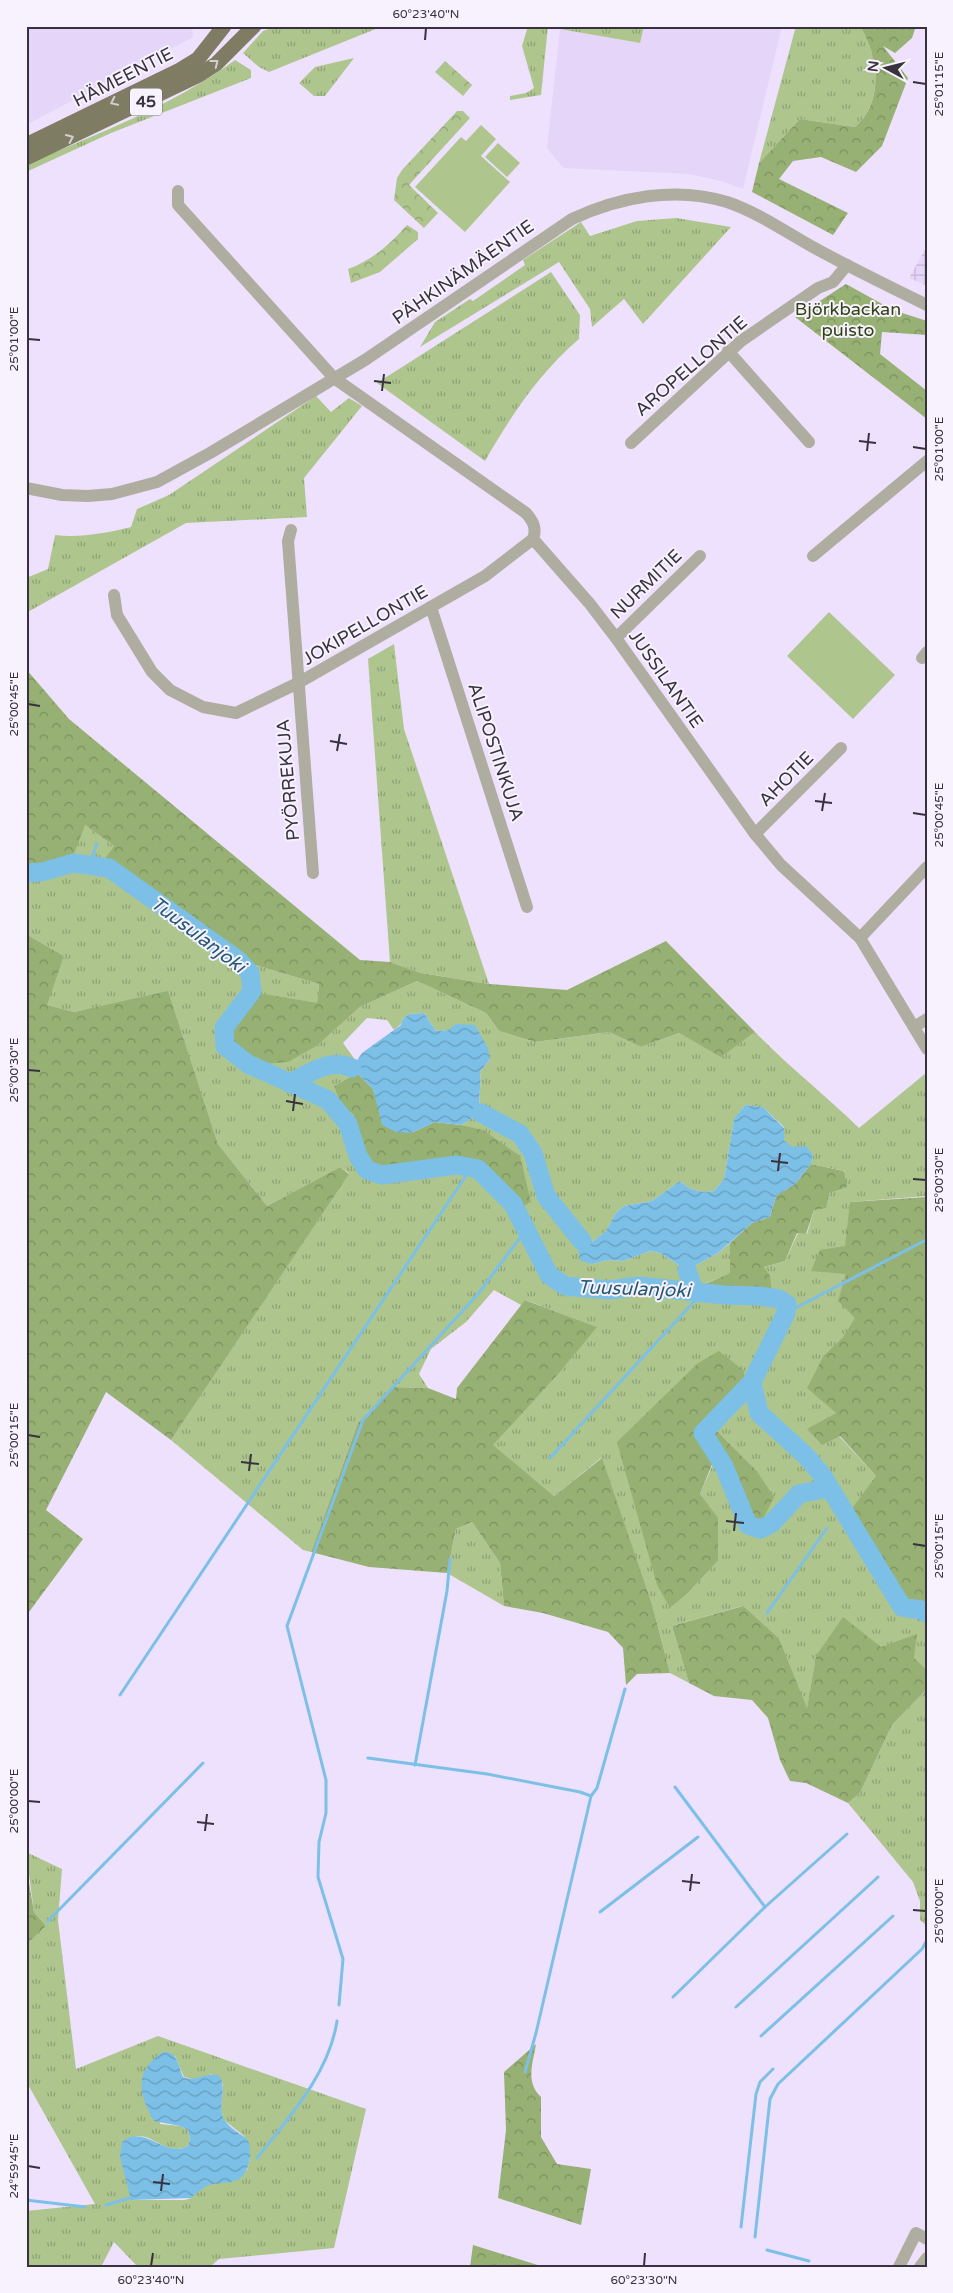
<svg xmlns="http://www.w3.org/2000/svg" width="953" height="2293" viewBox="0 0 953 2293" font-family="'Varela Round',sans-serif">
<style>
.built{fill:#e5d5f8}
.industrial{fill:url(#industrial-grid)}
.grass{fill:url(#grass-tufts);fill-rule:evenodd}
.forest{fill:url(#forest-crowns)}
.park{fill:url(#park-crowns)}
.garden{fill:#aec68e}
.water{fill:url(#water-waves)}
.lines{fill:none;stroke-linecap:round;stroke-linejoin:round}
.stream{stroke:#7cc0e7;stroke-width:3}
.river{stroke:#7cc0e7;stroke-width:19}
.minor{stroke:#afada0;stroke-width:12}
.major{stroke:#7f7c64;stroke-width:15}
.oneway{stroke:#d3cfd0}
.ticks{fill:none;stroke:#37323d;stroke-width:2}
.labels{text-anchor:middle;dominant-baseline:central;stroke-width:4;stroke-linejoin:round;paint-order:stroke}
.shield{fill:#f7f2fe;stroke:#716c77;stroke-width:1}
.shield-label{font-size:16px;font-weight:bold;fill:#37323d}
.street-label{font-size:18px;fill:#37323d;stroke:#f7f2fe}
.park-label{font-size:18px;fill:#314215;stroke:#f7f2fe}
.water-label{font-size:19px;font-style:italic;fill:#245874;stroke:#f7f2fe}
.neatline{fill:none;stroke:#37323d;stroke-width:2}
.ticks-label{font-size:12px;text-anchor:middle;fill:#37323d}
</style>
<defs>
<pattern id="industrial-grid" width="8" height="8" patternUnits="userSpaceOnUse" patternTransform="scale(1.25)"><rect width="8" height="8" fill="#e5d5f8"/><path d="M0 4h8M4 0v8" fill="none" stroke="#c5b7d6"/></pattern>
<pattern id="grass-tufts" width="24" height="20" patternUnits="userSpaceOnUse" patternTransform="scale(1.25)"><rect width="24" height="20" fill="#aec68e"/><path d="M3 7l-1-3M5 7V3M7 7l1-3M15 17l-1-3M17 17v-4M19 17l1-3" fill="none" stroke="#8ea175"/></pattern>
<pattern id="forest-crowns" width="20" height="18" patternUnits="userSpaceOnUse" patternTransform="scale(1.25)"><rect width="20" height="18" fill="#97b073"/><path d="M2 6a3 3 0 1 1 6 0M12 15a3 3 0 1 1 6 0" fill="none" stroke="#7c9060"/></pattern>
<pattern id="park-crowns" width="20" height="18" patternUnits="userSpaceOnUse" patternTransform="scale(1.25)"><rect width="20" height="18" fill="#aec68e"/><path d="M2 6a3 3 0 1 1 6 0M12 15a3 3 0 1 1 6 0" fill="none" stroke="#8ea175"/></pattern>
<pattern id="water-waves" width="16" height="10" patternUnits="userSpaceOnUse" patternTransform="scale(1.25)"><rect width="16" height="10" fill="#7cc0e7"/><path d="M0 5q4-4 8 0t8 0" fill="none" stroke="#669dbc"/></pattern>
</defs>
<rect width="100%" height="100%" fill="#eee1fe"/>
<g class="built">
<path d="M26,26H192L193,37L26,125Z"/>
<path d="M644,26H782L743,189L721,181L689,174L563,168L547,148L560,29L639,43Z"/>
</g>
<path class="industrial" d="M927,246V286L909,278Z"/>
<g class="grass">
<path d="M383,26L269,72L259,67L243,53L263,31L274,27Z"/>
<path d="M528,26H548L541,95L510,100V96L526,93L534,88L522,46Z"/>
<path d="M560,26H644L640,43L560,29Z"/>
<path d="M796,26H860C879,57 884,101 855,127L800,119L759,163Z"/>
<path d="M354,58L325,96H314L299,83L315,67Z"/>
<path d="M235,60L251,70V78L111,133L26,172V164C98,134 172,106 235,60Z"/>
<path d="M676,218L731,227L643,324L624,299L592,327L590,309L559,262L420,347L435,322L470,299L473,301L525,265L523,260L581,222L590,236L637,221Z"/>
<path d="M551,272L580,315L579,339C539,373 511,416 485,461L377,383Z"/>
<path d="M316,396L331,412L349,398L362,406L304,478L307,517L186,523L26,613V578L48,569L55,535C79,538 107,533 131,527L137,509L169,495Z"/>
<path d="M394,644L404,729L489,984L421,973L390,962L368,659Z"/>
<path d="M85,825L114,846L105,860L255,965L319,984L317,1003L318,1045L360,1007L417,981L486,1013L499,1031L535,1042L609,1032L641,1047L679,1033L721,1056L755,1032C788,1066 825,1095 859,1128L926,1073L927,1196L850,1202L847,1274L856,1318L843,1337L824,1355L836,1413L808,1430L839,1436L876,1476L927,1613V1670C893,1638 858,1651 816,1656L807,1709L779,1638L742,1606L672,1626L689,1683L670,1673L652,1604L601,1458L554,1496L492,1445L561,1371L596,1327L526,1300L521,1305L494,1290L466,1322L431,1349L419,1374L428,1388L391,1387L358,1423L311,1552L303,1550L171,1440L349,1173L340,1167L267,1206L218,1144L168,992L74,1012L46,1005L64,956L26,934V870L29,871ZM424,1013L436,1031L448,1030L490,1059L480,1072C482,1086 477,1099 481,1113L461,1125L483,1131L520,1208L514,1196L473,1161L377,1170L365,1161L353,1114L334,1086L357,1073L352,1068L356,1061L343,1043L367,1018L387,1020L394,1030L401,1024L402,1020L409,1014ZM745,1105L763,1107L784,1127V1140L792,1148L813,1155L811,1164L845,1171L814,1210L807,1234L798,1233L785,1261L704,1284L731,1273L730,1243L718,1253L687,1270L660,1253L650,1251L623,1261L607,1260L593,1264L582,1241L592,1242L606,1231L615,1214L624,1206L652,1201L680,1181C689,1190 701,1193 714,1191L724,1179L734,1120ZM720,1352L712,1426L756,1470L733,1506L714,1462L700,1494L718,1561L686,1595L670,1608Z"/>
<path d="M472,1522L500,1563L504,1606L447,1573L456,1529Z"/>
<path d="M927,1689V1926L920,1920V1901L913,1882L848,1803L860,1793L892,1725Z"/>
<path d="M26,1852L62,1869L58,1920L76,2069L158,2036L366,2109L334,2248L219,2259L210,2267H138L114,2242L101,2267H26V2211L95,2204L26,2081V1945L46,1926L34,1912ZM175,2056L184,2077L198,2080L211,2074L223,2084L221,2110L224,2120L244,2136L250,2159L247,2170L232,2181L212,2182L203,2186L191,2198L185,2200H131L126,2172L136,2136C155,2134 167,2157 188,2146L190,2139L188,2130L180,2126L160,2124Z"/>
</g>
<g class="forest">
<path d="M860,26H916L912,38L895,53L883,46L908,78L882,146L856,172L821,157L793,161L779,179L848,213L833,235L752,192L759,163L800,119L855,127C884,102 879,57 860,26Z"/>
<path d="M846,284L893,310L927,321V335L882,332L880,354L927,391V419L795,317Z"/>
<path d="M26,669L69,719L360,960L390,962L421,973L489,984L567,990L666,941L755,1032L721,1057L679,1033L641,1047L609,1032L535,1042L499,1031L486,1013L417,981L360,1007L318,1045L288,1062L263,1064L232,1047C224,1026 246,1009 258,993L317,1003L319,984L255,965L104,860L114,846L85,825L72,859L26,870Z"/>
<path d="M26,934L64,956L47,1005L74,1012L168,991L218,1144L267,1206L340,1167L349,1174L171,1440L106,1392L46,1510L83,1539L26,1616Z"/>
<path d="M357,1073L373,1089L378,1105L411,1133L435,1122L461,1125L483,1130L520,1156L531,1202L520,1208L514,1196L473,1161L377,1170L369,1167L365,1161L353,1114L342,1106L334,1086Z"/>
<path d="M811,1164L844,1171L847,1187L829,1193L826,1208L814,1210L806,1234L797,1233L785,1261L764,1267L770,1276L772,1295L703,1285L730,1273V1243L752,1223L770,1217L776,1196L795,1184Z"/>
<path d="M927,1197V1613L901,1609L845,1518L876,1476L840,1436L822,1445L807,1429L836,1413L807,1388L824,1355L843,1337L855,1318L838,1301L846,1274L811,1271L820,1250L845,1246L850,1202Z"/>
<path d="M525,1300L597,1327L561,1371L493,1445L554,1496L602,1458L652,1604L670,1673L637,1674L626,1685L623,1648L608,1632L543,1613L504,1606L500,1563L472,1522L456,1529L447,1573L369,1567L311,1552L358,1423L391,1387L428,1388L456,1399L457,1388Z"/>
<path d="M719,1351L743,1370L749,1388L712,1426L756,1470L774,1497L760,1525L733,1506L713,1462L700,1494L718,1518V1561L686,1595L670,1608L657,1585L617,1442L698,1363Z"/>
<path d="M743,1606L779,1638L807,1708L816,1656L843,1617L881,1647L917,1634L914,1658L927,1670V1689L892,1725L860,1793L848,1803L806,1783L790,1781L780,1760L768,1718L752,1700L714,1696L689,1683L672,1626Z"/>
<path d="M26,1865L34,1912L46,1926L26,1945Z"/>
<path d="M536,2044C533,2063 525,2082 541,2097V2137L557,2164L591,2169L581,2225L498,2198L506,2130L504,2072Z"/>
<path d="M473,2245L544,2267H470Z"/>
</g>
<g class="park">
<path d="M445,61L472,85L463,96L435,72Z"/>
<path d="M457,111H463L470,118L409,185L438,213L424,228L394,200L397,178L402,170Z"/>
<path d="M407,225L418,232V239L380,272L351,283L348,269C373,260 390,244 407,225Z"/>
</g>
<g class="garden">
<path d="M481,125L496,139L481,156L510,182L465,232L415,187L461,137L466,141Z"/>
<path d="M498,143L520,163L507,177L485,157Z"/>
<path d="M829,612L895,675L853,719L787,656Z"/>
</g>
<g class="water">
<path d="M424,1013L436,1031L448,1030L456,1024L475,1025L488,1048L490,1059L480,1072C482,1086 477,1099 481,1113L461,1125L435,1122L411,1133L396,1132L382,1125L373,1089L352,1068L362,1053L401,1025L402,1020L409,1014Z"/>
<path d="M745,1105L763,1107L784,1128V1140L792,1147L806,1146L813,1155L811,1164L795,1184L776,1196L770,1217L752,1223L718,1253L687,1270L660,1253L650,1251L623,1261L607,1260L593,1264L581,1261L578,1251L582,1241L592,1242L606,1231L615,1214L624,1206L652,1201L680,1181C689,1190 701,1193 714,1191L724,1179L734,1119Z"/>
<path d="M904,1598L927,1605V1624L898,1610Z"/>
<path d="M163,2052C177,2050 179,2067 183,2077C197,2083 207,2070 219,2076C228,2087 217,2105 224,2119C229,2128 240,2133 248,2140C252,2154 251,2170 238,2180C212,2188 216,2176 191,2198L131,2200L120,2157L122,2142C145,2123 164,2159 188,2146L190,2139L188,2130L180,2126L154,2121C139,2095 133,2071 163,2052Z"/>
</g>
<g class="lines">
<g class="stream">
<path d="M89,865L97,844"/>
<path d="M786,1313L924,1241"/>
<path d="M550,1458L702,1293"/>
<path d="M767,1613L827,1528"/>
<path d="M120,1695L471,1168"/>
<path d="M368,1758L487,1774L580,1792L591,1796L536,2033L525,2072"/>
<path d="M415,1765L447,1591L450,1559"/>
<path d="M675,1787L765,1907"/>
<path d="M591,1796L597,1788L625,1689"/>
<path d="M600,1912L698,1837"/>
<path d="M48,1921L203,1763"/>
<path d="M673,1997L765,1907L847,1834"/>
<path d="M339,2005L343,1959L318,1877L319,1842L326,1813V1780L287,1626L363,1420L478,1294L525,1231"/>
<path d="M736,2007L878,1877"/>
<path d="M761,2036L893,1916"/>
<path d="M257,2158C289,2117 329,2074 337,2021"/>
<path d="M26,2200L85,2207"/>
<path d="M106,2205L130,2198"/>
<path d="M741,2227L756,2094L760,2082L773,2069"/>
<path d="M755,2237L770,2099L778,2084L922,1949L927,1940"/>
<path d="M767,2250L809,2261"/>
</g>
<g class="river">
<path d="M26,873L42,872L73,863L109,868L238,960L250,973L252,991L224,1028L225,1046L248,1064L328,1100L348,1124L358,1156L367,1170L382,1175L457,1165L478,1169L513,1204L549,1275L565,1286L609,1290L639,1286L724,1295L759,1296L779,1299L787,1304L786,1313L752,1382L759,1413L806,1456L822,1475L902,1607L927,1611"/>
<path d="M289,1083C309,1074 331,1057 352,1068"/>
<path d="M481,1113L520,1134L533,1153L546,1196L582,1241"/>
<path d="M687,1270L694,1291"/>
<path d="M752,1382L703,1433L724,1466L748,1525L760,1529L771,1524L799,1494L828,1488"/>
</g>
<g class="minor">
<path d="M178,191V205L334,378L526,513C533,521 537,528 533,539L590,604L616,638L755,834L781,865L860,938L927,1049"/>
<path d="M728,351L809,442"/>
<path d="M631,443L741,341L818,288L833,282L847,265"/>
<path d="M26,488L62,495L88,496L112,494L157,482L210,453L365,360L572,219C619,197 675,186 727,202C757,212 784,231 811,246C849,267 888,286 927,305"/>
<path d="M291,530L288,541L313,873"/>
<path d="M813,556L927,461"/>
<path d="M114,595L117,615L152,672L170,690L203,707L236,713L298,683L485,576L533,539"/>
<path d="M431,607L527,907"/>
<path d="M616,638L700,556"/>
<path d="M922,658L927,652"/>
<path d="M755,834L841,748"/>
<path d="M860,938L927,867"/>
<path d="M914,1027L927,1019"/>
<path d="M899,2267L916,2233L927,2239"/>
<path d="M920,2267L927,2258"/>
</g>
<g class="major">
<path d="M26,145L180,70L198,59L224,26"/>
<path d="M26,158L199,75L216,64L254,26"/>
</g>
</g>
<defs><path id="oneway-chevron" d="M-2-3.5L2.5 0L-2 3.5" fill="none" stroke-width="1.6" stroke-linecap="round" stroke-linejoin="round" transform="scale(1.25)"/></defs>
<g class="oneway">
<use href="#oneway-chevron" transform="translate(215 63) rotate(-38)"/>
<use href="#oneway-chevron" transform="translate(114 102) rotate(154)"/>
<use href="#oneway-chevron" transform="translate(70 138) rotate(-25)"/>
</g>
<path class="ticks" d="M425,40L426,28M913,82L926,84M28,339L40,340M374,381L391,383M382,391L384,374M859,441L876,443M913,447L926,449M867,451L869,433M28,704L40,706M330,741L347,744M337,751L340,734M815,801L832,803M822,811L825,793M913,813L926,815M28,1070L40,1071M286,1101L303,1104M293,1111L295,1094M771,1161L788,1163M778,1171L780,1153M913,1179L926,1180M28,1435L40,1437M241,1462L259,1464M249,1471L251,1454M726,1521L744,1523M734,1531L736,1513M913,1544L926,1546M28,1801L40,1802M197,1822L214,1824M205,1831L207,1814M682,1881L700,1883M690,1891L692,1874M913,1910L926,1911M28,2166L40,2168M153,2182L170,2184M161,2191L163,2174M151,2266L153,2253M644,2266L645,2253"/>
<g class="labels">
<rect class="shield" x="130" y="88.5" width="32" height="27" rx="4"/>
<g class="shield-label">
<text x="146" y="102">45</text>
</g>
<g class="street-label">
<text transform="translate(123 77) rotate(-27)">HÄMEENTIE</text>
<text transform="translate(463 272) rotate(-35)">PÄHKINÄMÄENTIE</text>
<text transform="translate(691 366) rotate(-41)">AROPELLONTIE</text>
<text transform="translate(646 584) rotate(-44)">NURMITIE</text>
<text transform="translate(365 625) rotate(-30)">JOKIPELLONTIE</text>
<text transform="translate(666 679) rotate(55)">JUSSILANTIE</text>
<text transform="translate(496 752) rotate(72)">ALIPOSTINKUJA</text>
<text transform="translate(786 779) rotate(-45)">AHOTIE</text>
<text transform="translate(288 780) rotate(-95)">PYÖRREKUJA</text>
</g>
<g class="park-label">
<text x="848" y="309">Björkbackan<tspan x="848" dy="21">puisto</tspan></text>
</g>
<g class="water-label">
<text transform="translate(198 935) rotate(37)">Tuusulanjoki</text>
<text transform="translate(634 1289) rotate(2)">Tuusulanjoki</text>
</g>
</g>
<rect width="953" height="2293" fill="none" stroke="#f7f2fe" stroke-width="55"/>
<g transform="translate(886 68) rotate(277)" stroke="#f7f2fe" stroke-width="4" paint-order="stroke">
<path d="M0-4L9 19L0 12L-9 19Z" fill="#37323d"/>
<text y="-8" font-size="14" font-weight="bold" text-anchor="middle" fill="#37323d">N</text>
</g>
<rect x="28" y="28" width="898" height="2238" class="neatline"/>
<g class="ticks-label">
<text x="426" y="18">60°23'40"N</text>
<text transform="translate(939 84) rotate(-90)" y="4">25°01'15"E</text>
<text transform="translate(14 339) rotate(-90)" y="4">25°01'00"E</text>
<text transform="translate(939 449) rotate(-90)" y="4">25°01'00"E</text>
<text transform="translate(14 704) rotate(-90)" y="4">25°00'45"E</text>
<text transform="translate(939 815) rotate(-90)" y="4">25°00'45"E</text>
<text transform="translate(14 1070) rotate(-90)" y="4">25°00'30"E</text>
<text transform="translate(939 1180) rotate(-90)" y="4">25°00'30"E</text>
<text transform="translate(14 1435) rotate(-90)" y="4">25°00'15"E</text>
<text transform="translate(939 1546) rotate(-90)" y="4">25°00'15"E</text>
<text transform="translate(14 1801) rotate(-90)" y="4">25°00'00"E</text>
<text transform="translate(939 1911) rotate(-90)" y="4">25°00'00"E</text>
<text transform="translate(14 2166) rotate(-90)" y="4">24°59'45"E</text>
<text x="151" y="2284">60°23'40"N</text>
<text x="644" y="2284">60°23'30"N</text>
</g>
</svg>
